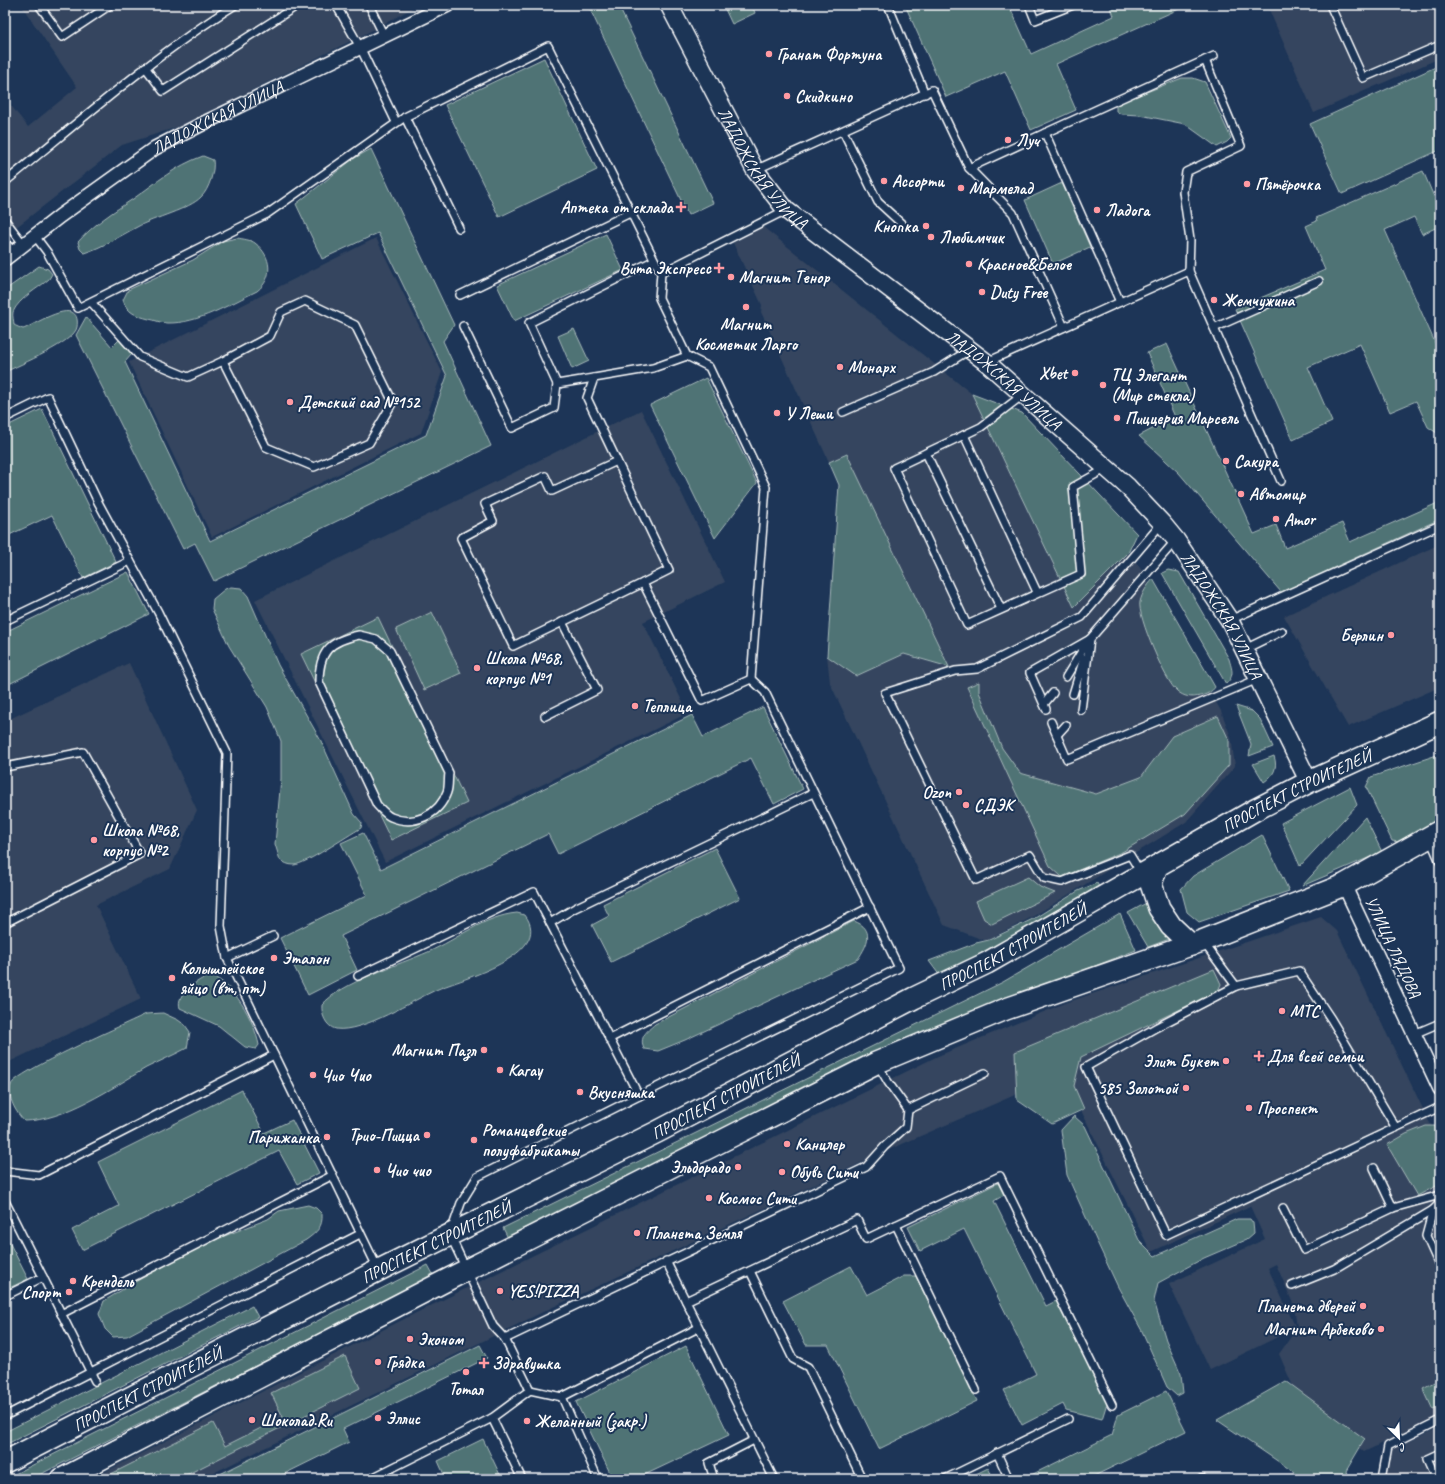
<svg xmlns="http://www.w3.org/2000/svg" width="1445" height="1484" viewBox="0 0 1445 1484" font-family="Caveat,sans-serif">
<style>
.built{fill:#34455f}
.green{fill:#4f7374;stroke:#a7b9ba}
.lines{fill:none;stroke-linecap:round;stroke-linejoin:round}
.service-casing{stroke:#fff;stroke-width:10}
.minor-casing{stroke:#fff;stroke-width:16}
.tertiary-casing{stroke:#fff;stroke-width:20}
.primary-casing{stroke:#fff;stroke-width:24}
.service{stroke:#1d3557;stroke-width:7}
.minor{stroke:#1d3557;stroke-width:13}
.tertiary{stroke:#1d3557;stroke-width:17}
.primary{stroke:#1d3557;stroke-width:21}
.poi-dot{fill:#ff9aa2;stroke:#1d3557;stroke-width:1.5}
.labels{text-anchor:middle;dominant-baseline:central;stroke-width:4;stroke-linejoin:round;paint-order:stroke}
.poi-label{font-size:17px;font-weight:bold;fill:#fff;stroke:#1d3557;text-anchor:start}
.street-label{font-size:17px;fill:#fff;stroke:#1d3557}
</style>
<rect width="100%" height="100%" fill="#1d3557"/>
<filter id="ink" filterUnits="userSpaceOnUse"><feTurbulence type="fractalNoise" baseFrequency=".025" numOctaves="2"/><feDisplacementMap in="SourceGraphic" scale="8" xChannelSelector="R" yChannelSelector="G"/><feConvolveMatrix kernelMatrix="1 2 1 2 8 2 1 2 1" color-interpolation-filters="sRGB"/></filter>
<g filter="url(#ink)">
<g class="built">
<path d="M21,5H418L375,29L178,127L122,145L5,236V98L28,127L77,87Z"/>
<path d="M1267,5H1440V58L1314,113Z"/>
<path d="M763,227L972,394L1074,607L1128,553L1139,566L1221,711L1231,737L1235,766L1186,822L1034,916L986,941L944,925L830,683L827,656L856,676L904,654L948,667L846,454L829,462L761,312L762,305L733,243Z"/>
<path d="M376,238L442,372L421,433L212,537L129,362Z"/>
<path d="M641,410L725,582L643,622L688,713L385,862L255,600Z"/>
<path d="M1440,544V687L1348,727L1284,616Z"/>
<path d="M129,663L197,810L170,869L96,905L141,999L5,1064V721Z"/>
<path d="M1321,917L1337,931L1440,1144V1416L1364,1452L1301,1405L1279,1354L1297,1328L1294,1306L1276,1264L1268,1268L1296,1328L1210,1370L1169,1284L1265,1239L1250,1206L1151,1252L1063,1074L893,1148L553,1307L201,1479H91L410,1316L938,1056L1065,1003Z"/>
<path d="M1440,1427V1479H1385L1389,1451Z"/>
</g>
<g class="green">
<path d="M588,5H618L713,203L688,215Z"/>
<path d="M723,5H752L755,13L732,24Z"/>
<path d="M905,5H1009L1031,54L1114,16L1110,5H1177L1179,9L1056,64L1076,110L1031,130L1005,71L946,97Z"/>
<path d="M544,58L597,170L499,217L445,105Z"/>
<path d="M1440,65V150L1342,194L1310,124Z"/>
<path d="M1182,78H1193L1205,82L1231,138L1227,142L1217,147L1185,124L1140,115L1121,114L1116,111V106L1124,101Z"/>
<path d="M371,149L454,325L443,341L491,446L214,581L195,543L183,549L76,335L86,317L112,347L119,340L132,354L125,362L210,541L426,435L447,376L378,233L322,259L296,204L353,159Z"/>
<path d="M203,156L213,160C215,170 209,190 201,197C190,209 153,218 137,227C120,236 103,247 84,253L80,249L78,242C94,224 113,212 133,199C157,182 175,166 203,156Z"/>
<path d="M1423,171L1440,211V226L1422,234L1414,217L1385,230L1440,354V435L1428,427L1416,401L1390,412L1360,344L1308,367L1332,422L1293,440L1235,309L1325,270L1306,226L1317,221L1316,218Z"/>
<path d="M1062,183L1090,247L1053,264L1025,200Z"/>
<path d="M606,234L623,270L514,321L497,285Z"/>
<path d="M237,238C243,239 251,240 255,243C272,256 274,278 257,291C230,304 198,324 167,323C161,323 155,320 149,319C137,316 127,313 123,300L128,290L193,260L223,241Z"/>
<path d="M39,266L48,269L52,274L49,279C39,288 19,298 13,312C12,316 14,321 14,325C16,326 20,328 23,329C28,329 82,291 77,327C75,342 19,365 5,372V290Z"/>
<path d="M574,329L589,361L572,369L558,336Z"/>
<path d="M1167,344L1254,534L1276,525L1285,548L1342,523L1350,542L1440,502V519L1281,592L1179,473L1139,436L1175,417L1147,353Z"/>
<path d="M706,378L757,483L715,538L650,405Z"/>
<path d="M972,394L1022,413L1137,534L1128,553L1074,607Z"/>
<path d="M42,409L116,562L83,578L52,515L5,537V427Z"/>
<path d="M847,454L949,667L904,654L856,676L827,656L839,485L829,462Z"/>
<path d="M1168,570L1179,572L1229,659C1232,670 1235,675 1226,684L1162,573Z"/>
<path d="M128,572L149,614L5,686V632Z"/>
<path d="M1153,579L1215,687C1212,692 1205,695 1200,696C1191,698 1184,697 1177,691C1166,683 1137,616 1140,602C1142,593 1147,586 1153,579Z"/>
<path d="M231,587L241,588L248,596L278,665L321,741L354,814L362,823L361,828C347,836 306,864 294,865C288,865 285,863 280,860L275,844L281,779V741L267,707L229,646L212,609L213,599L225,589Z"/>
<path d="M432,612L461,673L424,690L396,629Z"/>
<path d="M378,617L467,803L391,840L301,654Z"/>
<path d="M979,682V692L1002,748L1020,773L1096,794L1141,777L1172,736L1218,716L1229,740V765L1185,814L1122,852L1062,877L1050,866L967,687Z"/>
<path d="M1236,706L1252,711L1260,719L1273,747L1249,756L1251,744Z"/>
<path d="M763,707L803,789L774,804L751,758L558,854L548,834L341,936L357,970L308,995L280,938L367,895L341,843L363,833L381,869L692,715L703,737Z"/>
<path d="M1440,754V823L1406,843L1392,841L1366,787L1371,777Z"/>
<path d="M1274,756C1278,768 1274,775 1264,782L1253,764Z"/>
<path d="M1350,787L1357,805L1300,866L1281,823Z"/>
<path d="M1365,817L1382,852L1302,886Z"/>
<path d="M1262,835L1289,891L1199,922L1187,912L1181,889L1193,876Z"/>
<path d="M715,848L740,898L611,962L592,925L609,916L603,904Z"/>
<path d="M1028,877L1040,887L1055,893L992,924L984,919L976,901Z"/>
<path d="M1097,883L1100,889L943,980L929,961L976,943L989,940L1035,918L1078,891Z"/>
<path d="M1150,901L1169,939L1148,947L1128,913Z"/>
<path d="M517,913L525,915C555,955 459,980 438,989C413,1000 362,1033 336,1029C326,1027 321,1014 322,1005C340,983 401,964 428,952C458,939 484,916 517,913Z"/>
<path d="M1120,914L1136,950L916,1036L508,1238L503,1228L1003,982Z"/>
<path d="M854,921C875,929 868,944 858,959L685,1040L658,1051L644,1049C639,1037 646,1032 655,1024Z"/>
<path d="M1214,969L1221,984L1218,991L1081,1057L1074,1086L1084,1109L1052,1124L1017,1100L1015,1052Z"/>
<path d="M209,975C234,983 254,1020 259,1045L256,1049L245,1047L219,1026L180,1008C175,993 198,981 209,975Z"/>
<path d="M163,1013L178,1020L185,1025L190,1032L187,1048C174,1055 160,1061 146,1068C112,1088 64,1121 24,1121C16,1112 7,1098 11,1085C15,1072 128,1023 146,1014Z"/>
<path d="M242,1090L264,1133L292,1120L319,1173L297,1184L279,1151L82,1250L72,1230L119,1206L98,1162Z"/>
<path d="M1074,1116L1085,1126L1139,1240L1155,1256L1237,1219H1250L1253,1223L1254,1233L1246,1240L1204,1258L1158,1283L1154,1301L1166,1340L1181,1374L1183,1393L1177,1396L1167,1387L1142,1331L1118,1287L1097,1242L1067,1175L1061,1130Z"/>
<path d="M1426,1126H1435L1440,1134V1184L1417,1196L1387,1145L1406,1134Z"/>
<path d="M998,1183L1004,1195L994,1201L1046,1306L1056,1301L1107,1403L1102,1419L1066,1410L1063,1404L1022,1425L1004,1390L1036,1374L964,1229L920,1251L908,1227Z"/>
<path d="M308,1205L316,1208L322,1214C323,1227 317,1232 306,1240L127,1336L113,1337L105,1329L99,1314L104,1301L135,1282L204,1244L268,1219L279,1211Z"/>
<path d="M5,1234L28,1279L5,1290Z"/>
<path d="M428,1265L434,1276L31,1479H5Z"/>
<path d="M851,1266L867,1295L904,1276H916L977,1401L879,1449L828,1345H806L783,1301Z"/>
<path d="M252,1306L258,1317L5,1445V1432Z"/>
<path d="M480,1345L487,1358L343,1429L349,1442L274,1479H210Z"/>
<path d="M686,1346L729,1435L636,1479H613L576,1402Z"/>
<path d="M345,1356L360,1388L178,1479H101L213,1423L225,1446L283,1417L271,1393Z"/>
<path d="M1440,1379V1407L1433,1410L1423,1388Z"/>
<path d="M1286,1381L1365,1439L1346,1471L1348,1479H1304L1217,1420Z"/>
<path d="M1166,1391L1186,1431L1088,1479H1023L1112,1435L1118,1415Z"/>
<path d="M483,1439L502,1479H446L438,1461Z"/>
<path d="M988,1468L994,1479H966Z"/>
</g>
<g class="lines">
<g class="service-casing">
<g id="service">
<path d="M39,5L62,37L110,5"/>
<path d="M336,5L360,47L396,122"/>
<path d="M369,5L384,36"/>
<path d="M888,5L925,94"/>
<path d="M1029,5L1035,20L1073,5"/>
<path d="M1330,5L1363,78L1440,45"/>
<path d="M1205,60L1241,146L1186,172L1183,192L1190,240L1189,271L1281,481"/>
<path d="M145,67L163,91L298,5"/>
<path d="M405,117L459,228"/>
<path d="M843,131L878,202L903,225"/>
<path d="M1045,133L1214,56"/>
<path d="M969,168L1013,213L1064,327"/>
<path d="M755,170L932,90L969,168L1045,133L1120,302"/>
<path d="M5,182C80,121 153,56 235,5"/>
<path d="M5,220L24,245"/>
<path d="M35,236L47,252L78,308L267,214L405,117L548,46L661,273L786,210"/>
<path d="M5,242L14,253"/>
<path d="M661,273L659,298L687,356L709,367L766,487L751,679"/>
<path d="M460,295L630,213"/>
<path d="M91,302L140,357L188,377L223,361L266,447L314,467L369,443L393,402L355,325L305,301L281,312L270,336L223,361"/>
<path d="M463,326L512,428L554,408L557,384"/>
<path d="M1214,328L1319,281"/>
<path d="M987,362L1189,271"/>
<path d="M594,378L557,384L529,323L653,261"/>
<path d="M843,412L934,372L969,350"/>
<path d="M5,418L48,397L98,502L158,612L227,753L221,926L227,958L378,1269"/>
<path d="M964,435L981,427L1024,394"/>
<path d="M926,453L1001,609"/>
<path d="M617,461L552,491L545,476L485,504L493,521L461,538L513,646L643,583"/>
<path d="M1037,592L964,435L894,468L967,625L1081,574L1073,487L1107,468"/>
<path d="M1230,620L1440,525"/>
<path d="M5,621L130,561"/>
<path d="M359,635L376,639L390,651L449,773C448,779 449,787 447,792C439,815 414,827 391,817C386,815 381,809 377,805L319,682C319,652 329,641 359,635Z"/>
<path d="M1245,649L1282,631"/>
<path d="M1066,677L1088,641"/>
<path d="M1073,694L1084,658"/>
<path d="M1044,704L1053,693"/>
<path d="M1046,709L1030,673L1090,639L1176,540"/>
<path d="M1081,710L1090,639"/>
<path d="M545,716L597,690L562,622"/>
<path d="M1051,722L1067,759L1258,679"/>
<path d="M1057,735L1066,725"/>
<path d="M5,767L83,752L140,854L5,923"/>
<path d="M1430,839L1440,862"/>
<path d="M1141,873L1130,855L1062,882L1044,878L1030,855L976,880L885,693L955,671L977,669L1082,617L1162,523"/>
<path d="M1204,943L1236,986"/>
<path d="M227,958L273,936"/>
<path d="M358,976L534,892L550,923"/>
<path d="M1414,1034L1440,1023"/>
<path d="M609,1039L870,907"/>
<path d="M878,1065L888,1082L908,1110L985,1073"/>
<path d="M639,1096L899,968L765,692L751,679L702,701L643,583L669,570L587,398L594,378L653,368L687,356"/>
<path d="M1396,1128L1331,1019L1299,971L1236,986L1157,1027L1086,1067L1166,1235L1440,1107"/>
<path d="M1374,1168L1393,1208"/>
<path d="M5,1171L39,1175L274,1055"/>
<path d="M5,1201L95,1381"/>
<path d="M1440,1203L1433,1210L1426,1236L1440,1267"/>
<path d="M1283,1208L1304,1250L1393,1208L1440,1195"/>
<path d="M896,1225L976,1390"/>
<path d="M666,1261L774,1479"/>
<path d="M750,1271L793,1359L808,1367L862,1479"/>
<path d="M1292,1286L1334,1269L1433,1210"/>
<path d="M5,1296L43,1277"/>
<path d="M686,1301L857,1220L866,1239L1000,1176L1112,1405"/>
<path d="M61,1314L333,1175"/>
<path d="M505,1339L866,1167L885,1146L906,1127L908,1110"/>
<path d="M530,1390L505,1339L493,1326L450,1235L461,1203L477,1177L639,1096L550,923L575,908L813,793"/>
<path d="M562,1397L598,1479"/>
<path d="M5,1416L360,1234"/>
<path d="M492,1418L522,1479"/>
<path d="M997,1453L1009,1479"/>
<path d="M370,1479L492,1418L530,1390L562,1397L698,1328"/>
<path d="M714,1479L709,1463L754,1440"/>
<path d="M945,1479L1068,1419"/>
<path d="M1201,1479H1203"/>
<path d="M1382,1479L1388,1446L1440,1420"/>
<path d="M1436,1479L1427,1459L1440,1453"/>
</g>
</g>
<g class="minor-casing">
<g id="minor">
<path id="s1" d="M5,259L60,216L155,148L206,122L448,5"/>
<path d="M1344,885L1440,1089"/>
</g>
</g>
<g class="tertiary-casing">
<g id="tertiary">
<path id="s2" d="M669,5L755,170L786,210L986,362L1128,487L1162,523L1176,540L1230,621L1309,782"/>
</g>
</g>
<g class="primary-casing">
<g id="primary">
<path d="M1157,866L1151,884L1159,908L1171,926L1191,945"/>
<path id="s3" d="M5,1462L379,1270L657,1132L914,998L987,963L1255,810L1309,782L1440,722"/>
<path d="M62,1479L443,1282L876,1063L1006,1009L1202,941L1344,885L1440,831"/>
</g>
</g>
<use href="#service" class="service"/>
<use href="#minor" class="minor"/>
<use href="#tertiary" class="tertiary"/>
<use href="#primary" class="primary"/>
</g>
</g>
<g class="poi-dot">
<circle cx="769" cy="54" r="4"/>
<circle cx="787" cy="96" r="4"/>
<circle cx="1008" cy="140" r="4"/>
<circle cx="884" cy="181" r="4"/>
<circle cx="1247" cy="184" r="4"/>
<circle cx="961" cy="188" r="4"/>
<path d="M679 201h4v4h4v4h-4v4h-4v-4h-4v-4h4z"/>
<circle cx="1097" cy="210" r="4"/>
<circle cx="926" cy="226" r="4"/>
<circle cx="931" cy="237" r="4"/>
<circle cx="969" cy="264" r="4"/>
<path d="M717 262h4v4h4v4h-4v4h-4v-4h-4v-4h4z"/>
<circle cx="731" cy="277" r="4"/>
<circle cx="982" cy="292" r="4"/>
<circle cx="1214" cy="300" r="4"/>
<circle cx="746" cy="307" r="4"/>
<circle cx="840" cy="367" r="4"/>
<circle cx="1075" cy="373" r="4"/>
<circle cx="1103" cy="385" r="4"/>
<circle cx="290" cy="402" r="4"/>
<circle cx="777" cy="413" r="4"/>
<circle cx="1117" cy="418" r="4"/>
<circle cx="1226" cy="461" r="4"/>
<circle cx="1241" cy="494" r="4"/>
<circle cx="1276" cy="519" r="4"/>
<circle cx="1391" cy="635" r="4"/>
<circle cx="477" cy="668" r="4"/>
<circle cx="635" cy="706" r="4"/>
<circle cx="959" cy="792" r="4"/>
<circle cx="966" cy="805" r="4"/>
<circle cx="94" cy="840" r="4"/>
<circle cx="274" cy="958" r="4"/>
<circle cx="172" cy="978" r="4"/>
<circle cx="1282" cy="1011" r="4"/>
<circle cx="484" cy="1050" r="4"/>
<path d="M1257 1050h4v4h4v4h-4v4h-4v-4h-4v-4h4z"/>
<circle cx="1226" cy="1061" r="4"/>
<circle cx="500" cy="1070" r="4"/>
<circle cx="313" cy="1075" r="4"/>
<circle cx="1186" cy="1088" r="4"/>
<circle cx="580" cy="1092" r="4"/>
<circle cx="1249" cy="1108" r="4"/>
<circle cx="427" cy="1135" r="4"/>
<circle cx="327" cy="1137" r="4"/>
<circle cx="474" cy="1140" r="4"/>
<circle cx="787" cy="1144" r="4"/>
<circle cx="738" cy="1167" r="4"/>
<circle cx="377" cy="1170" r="4"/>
<circle cx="782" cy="1172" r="4"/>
<circle cx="709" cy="1198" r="4"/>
<circle cx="637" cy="1233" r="4"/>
<circle cx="73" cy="1281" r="4"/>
<circle cx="500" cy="1291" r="4"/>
<circle cx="69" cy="1292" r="4"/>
<circle cx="1363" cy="1306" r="4"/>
<circle cx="1381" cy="1329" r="4"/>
<circle cx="410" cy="1339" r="4"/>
<circle cx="378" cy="1362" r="4"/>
<path d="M482 1357h4v4h4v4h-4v4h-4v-4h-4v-4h4z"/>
<circle cx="466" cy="1372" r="4"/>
<circle cx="378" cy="1418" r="4"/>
<circle cx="252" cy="1420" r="4"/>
<circle cx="527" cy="1421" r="4"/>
</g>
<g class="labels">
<g class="poi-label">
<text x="777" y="54">Гранат Фортуна</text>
<text x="795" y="96">Скидкино</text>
<text x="1016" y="140">Луч</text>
<text x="892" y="181">Ассорти</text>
<text x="1255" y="184">Пятёрочка</text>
<text x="969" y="188">Мармелад</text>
<text x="673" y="207" text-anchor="end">Аптека от склада</text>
<text x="1105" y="210">Ладога</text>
<text x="918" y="226" text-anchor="end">Кнопка</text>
<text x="939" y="237">Любимчик</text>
<text x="977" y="264">Красное&amp;Белое</text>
<text x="711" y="268" text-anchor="end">Вита Экспресс</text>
<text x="739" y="277">Магнит Тенор</text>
<text x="990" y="292">Duty Free</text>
<text x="1222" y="300">Жемчужина</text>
<text x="746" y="324" text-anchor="middle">Магнит<tspan x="746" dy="20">Косметик Ларго</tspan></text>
<text x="848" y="367">Монарх</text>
<text x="1067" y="373" text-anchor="end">Xbet</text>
<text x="1111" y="375">ТЦ Элегант<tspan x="1111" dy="20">(Мир стекла)</tspan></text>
<text x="298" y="402">Детский сад №152</text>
<text x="785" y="413">У Леши</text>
<text x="1125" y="418">Пиццерия Марсель</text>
<text x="1234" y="461">Сакура</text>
<text x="1249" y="494">Автомир</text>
<text x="1284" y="519">Amor</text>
<text x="1383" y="635" text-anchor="end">Берлин</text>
<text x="485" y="658">Школа №68,<tspan x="485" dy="20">корпус №1</tspan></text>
<text x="643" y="706">Теплица</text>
<text x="951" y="792" text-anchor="end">Ozon</text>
<text x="974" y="805">СДЭК</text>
<text x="102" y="830">Школа №68,<tspan x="102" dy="20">корпус №2</tspan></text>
<text x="282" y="958">Эталон</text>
<text x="180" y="968">Колышлейское<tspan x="180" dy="20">яйцо (вт, пт)</tspan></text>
<text x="1290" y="1011">МТС</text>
<text x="476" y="1050" text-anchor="end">Магнит Пазл</text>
<text x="1267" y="1056">Для всей семьи</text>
<text x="1218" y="1061" text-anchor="end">Элит Букет</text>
<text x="508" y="1070">Кагау</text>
<text x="321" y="1075">Чио Чио</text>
<text x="1178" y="1088" text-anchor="end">585 Золотой</text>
<text x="588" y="1092">Вкусняшка</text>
<text x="1257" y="1108">Проспект</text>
<text x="482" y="1130">Романцевские<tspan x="482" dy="20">полуфабрикаты</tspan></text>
<text x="419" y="1135" text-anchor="end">Трио-Пицца</text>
<text x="319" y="1137" text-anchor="end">Парижанка</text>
<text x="795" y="1144">Канцлер</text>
<text x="730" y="1167" text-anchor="end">Эльдорадо</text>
<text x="385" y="1170">Чио чио</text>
<text x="790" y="1172">Обувь Сити</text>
<text x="717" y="1198">Космос Сити</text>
<text x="645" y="1233">Планета Земля</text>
<text x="81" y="1281">Крендель</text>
<text x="508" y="1291">YES!PIZZA</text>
<text x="61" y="1292" text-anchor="end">Спорт</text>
<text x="1355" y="1306" text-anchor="end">Планета дверей</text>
<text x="1373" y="1329" text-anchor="end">Магнит Арбеково</text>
<text x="418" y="1339">Эконом</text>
<text x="386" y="1362">Грядка</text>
<text x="492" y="1363">Здравушка</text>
<text x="466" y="1389" text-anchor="middle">Тотал</text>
<text x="386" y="1418">Эллис</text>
<text x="260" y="1420">Шоколад.Ru</text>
<text x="535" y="1421">Желанный (закр.)</text>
</g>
<g class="street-label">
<text stroke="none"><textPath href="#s1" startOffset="256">ЛАДОЖСКАЯ УЛИЦА</textPath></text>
<text stroke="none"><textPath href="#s2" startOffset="189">ЛАДОЖСКАЯ УЛИЦА</textPath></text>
<text stroke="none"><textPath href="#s2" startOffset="513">ЛАДОЖСКАЯ УЛИЦА</textPath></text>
<text stroke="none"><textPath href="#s2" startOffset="837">ЛАДОЖСКАЯ УЛИЦА</textPath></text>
<text stroke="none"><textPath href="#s3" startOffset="1456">ПРОСПЕКТ СТРОИТЕЛЕЙ</textPath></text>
<text stroke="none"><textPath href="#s3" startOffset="1132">ПРОСПЕКТ СТРОИТЕЛЕЙ</textPath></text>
<text transform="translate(1393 947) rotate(65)">УЛИЦА ЛЯДОВА</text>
<text stroke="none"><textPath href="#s3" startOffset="808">ПРОСПЕКТ СТРОИТЕЛЕЙ</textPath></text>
<text stroke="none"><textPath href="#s3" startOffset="484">ПРОСПЕКТ СТРОИТЕЛЕЙ</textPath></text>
<text stroke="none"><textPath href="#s3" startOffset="160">ПРОСПЕКТ СТРОИТЕЛЕЙ</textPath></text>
</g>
</g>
<rect width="1445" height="1484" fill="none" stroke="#1d3557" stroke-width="20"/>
<rect x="10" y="10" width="1425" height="1464" fill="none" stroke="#fff" stroke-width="1.5" filter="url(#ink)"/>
<g transform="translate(1399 1438) rotate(156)" stroke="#1d3557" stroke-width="3" paint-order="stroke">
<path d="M0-3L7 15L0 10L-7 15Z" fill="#ffffff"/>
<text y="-6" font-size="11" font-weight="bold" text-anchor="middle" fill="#ffffff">С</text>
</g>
</svg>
